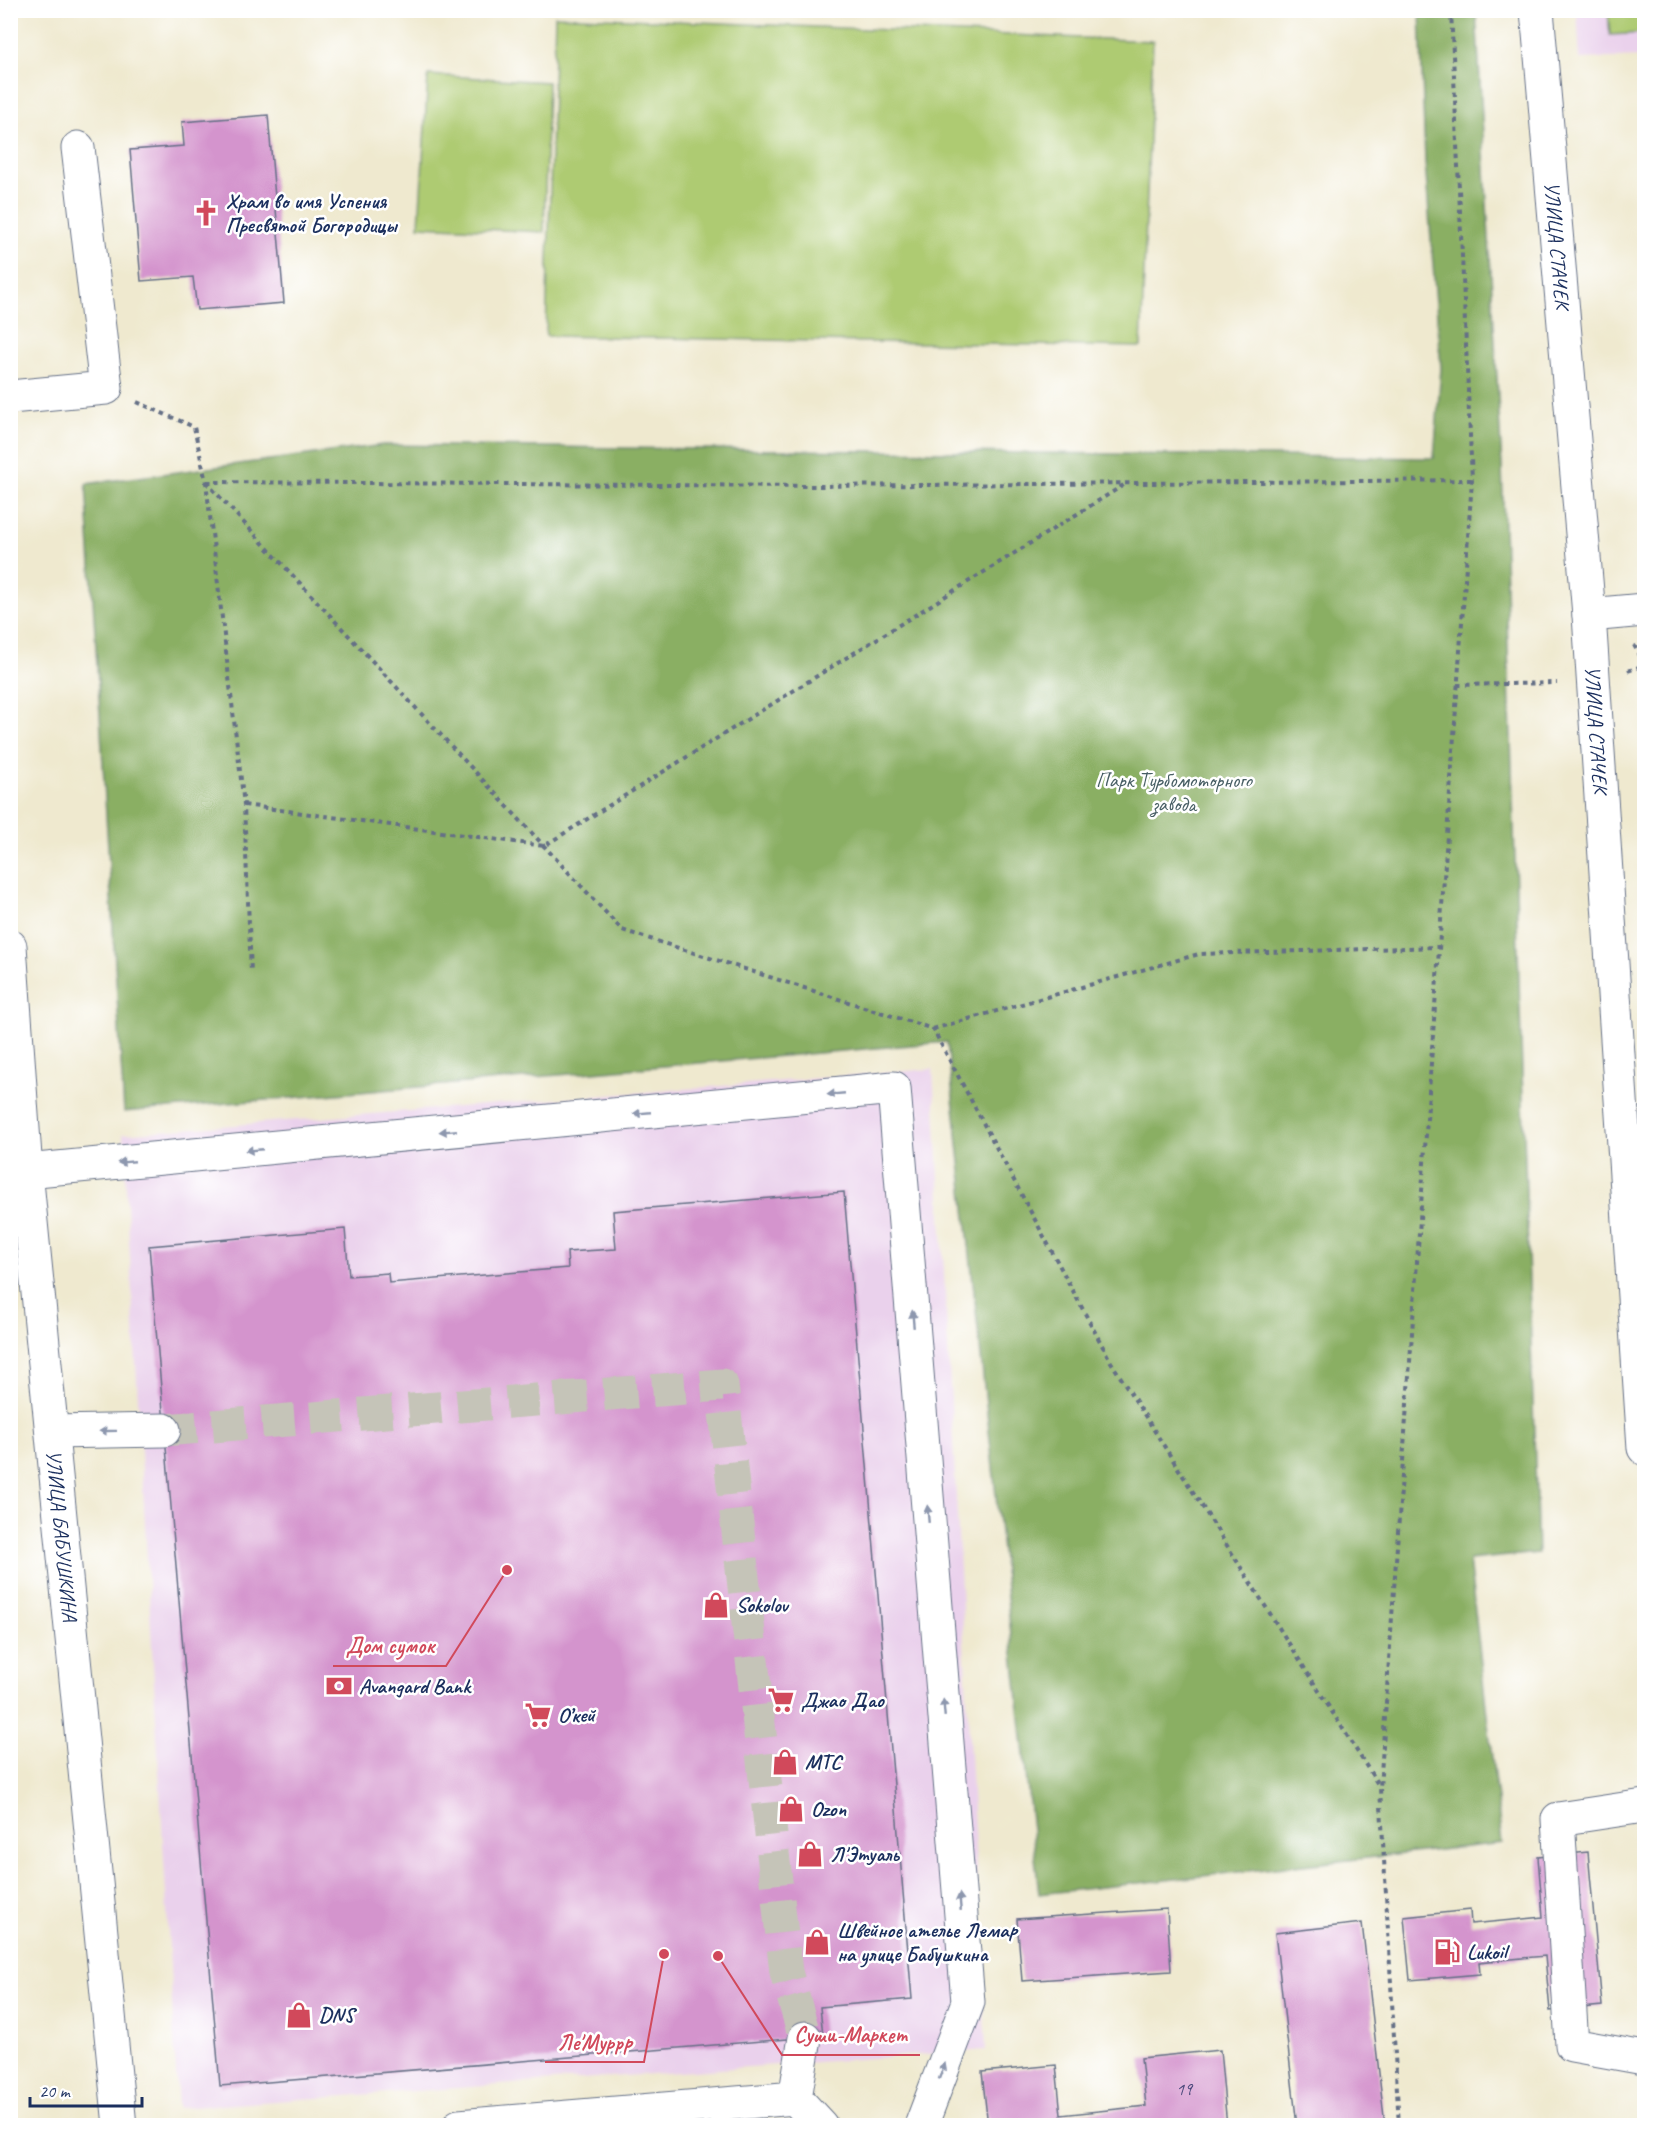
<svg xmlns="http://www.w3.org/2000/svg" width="1655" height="2136" viewBox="0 0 1655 2136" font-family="Caveat,sans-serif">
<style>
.built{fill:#ead1ec}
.green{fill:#aecb72;stroke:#647d68;stroke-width:1.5}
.forest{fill:#8aaf64;stroke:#526f61;stroke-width:1.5}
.building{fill:#d494cd}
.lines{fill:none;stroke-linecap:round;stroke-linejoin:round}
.minor-tunnel{stroke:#c5c4b8;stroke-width:33;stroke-dasharray:33 16;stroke-linecap:butt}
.minor-casing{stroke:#657086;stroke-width:35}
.path{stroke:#657086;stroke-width:4;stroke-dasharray:4.5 4.5;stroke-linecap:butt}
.minor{stroke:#fff;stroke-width:33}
.oneway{fill:#8d97ae}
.labels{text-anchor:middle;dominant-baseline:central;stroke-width:5;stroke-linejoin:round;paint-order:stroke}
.number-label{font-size:18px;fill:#49487a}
.poi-label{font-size:21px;font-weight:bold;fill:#1b2f5e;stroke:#fff;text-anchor:start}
.street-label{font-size:21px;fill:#1b2f5e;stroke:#fff}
.park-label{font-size:21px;fill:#475e64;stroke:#fff}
.leader{fill:none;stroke:#d1495b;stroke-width:2}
.callout-dot{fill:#d1495b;stroke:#fff;stroke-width:2}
.callout-label{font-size:22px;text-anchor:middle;font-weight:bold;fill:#d1495b;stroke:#fff;stroke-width:5;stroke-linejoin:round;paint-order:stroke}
</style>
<rect width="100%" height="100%" fill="#fff"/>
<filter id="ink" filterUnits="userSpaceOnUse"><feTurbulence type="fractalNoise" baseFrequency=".0167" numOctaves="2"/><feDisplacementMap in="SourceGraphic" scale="12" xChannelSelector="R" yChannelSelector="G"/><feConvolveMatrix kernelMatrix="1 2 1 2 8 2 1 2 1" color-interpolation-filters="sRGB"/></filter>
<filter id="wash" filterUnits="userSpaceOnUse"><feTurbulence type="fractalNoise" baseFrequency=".008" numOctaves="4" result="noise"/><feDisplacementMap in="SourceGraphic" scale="24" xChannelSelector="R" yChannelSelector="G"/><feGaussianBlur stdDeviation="1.35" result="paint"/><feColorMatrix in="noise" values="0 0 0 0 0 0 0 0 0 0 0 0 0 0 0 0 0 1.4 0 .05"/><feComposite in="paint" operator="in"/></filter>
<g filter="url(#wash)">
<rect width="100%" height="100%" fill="#efe9cf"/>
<g class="built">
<path d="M1577,11H1644V57L1580,59Z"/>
<path d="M933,1069L986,2050L178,2108L123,1134Z"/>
</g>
<g class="green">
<path d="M1608,11H1644V33L1610,35Z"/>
<path d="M555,16L1153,41L1141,347L546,336Z"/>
<path d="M428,75L548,82L544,232L419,226Z"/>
</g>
<path class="forest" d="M1420,11H1476L1502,466L1538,1553L1469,1560L1502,1843L1039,1894L947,1042L124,1112L86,484L383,445L1434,458L1441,368L1425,162Z"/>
<g id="blocks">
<g class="building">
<path d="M268,115L284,303L197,310L193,277L141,281L130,150L184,146L182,122Z"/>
<path d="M844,1192L912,1999L820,2007L823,2036L220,2086L149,1246L345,1229L349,1276L388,1273L389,1283L568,1268L567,1252L616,1249L613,1211Z"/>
<path d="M1588,1852L1602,2006L1550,2011L1545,1956L1479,1962L1480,1974L1410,1980L1404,1917L1470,1910L1471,1924L1543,1917L1538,1857Z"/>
<path d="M1167,1909L1171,1971L1022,1981L1017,1919Z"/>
<path d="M1362,1923L1385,2126H1297L1275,1933Z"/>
<path d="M1220,2050L1227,2126H988L982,2072L1056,2065L1061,2115L1146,2106L1141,2058Z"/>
</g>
</g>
</g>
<g filter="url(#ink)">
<use href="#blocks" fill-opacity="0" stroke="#657086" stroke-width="1.5"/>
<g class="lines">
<path class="minor-tunnel" d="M164,1430L722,1385L786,1972L805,2038"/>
<g class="minor-casing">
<g id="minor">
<path id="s1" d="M1537,10L1589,615L1644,1448"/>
<path d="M10,397L106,388L78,148"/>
<path d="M1589,615L1644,610"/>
<path id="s2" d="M10,946L26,1171L120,2126"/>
<path d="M26,1171L894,1088L968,2002L921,2126"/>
<path d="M52,1432L164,1430"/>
<path d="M1644,1806L1558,1819L1572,2045L1644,2058"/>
<path d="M805,2038L795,2098L821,2126"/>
<path d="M459,2126L795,2098"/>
</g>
</g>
<g class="path">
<path d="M137,402L194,427L206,482L244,805L251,973"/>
<path d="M206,482L622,930L933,1029L1111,1362L1379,1786"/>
<path d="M207,482L816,486L1472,480"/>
<path d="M1634,645L1644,663"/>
<path d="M1628,671L1644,665"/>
<path d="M1457,685L1557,683"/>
<path d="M244,805L544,846L1127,483"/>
<path d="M933,1029L1199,954L1439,947"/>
<path d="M1399,2126L1380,1788L1472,480L1451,10"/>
</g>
<use href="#minor" class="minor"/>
</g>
<defs><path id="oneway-solid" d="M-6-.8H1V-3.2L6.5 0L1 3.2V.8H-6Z" transform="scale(1.5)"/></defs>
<g class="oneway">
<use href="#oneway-solid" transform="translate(836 1094) rotate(175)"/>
<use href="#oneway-solid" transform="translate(642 1113) rotate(175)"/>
<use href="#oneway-solid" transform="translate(448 1131) rotate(175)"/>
<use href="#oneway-solid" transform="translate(254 1150) rotate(175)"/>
<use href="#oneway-solid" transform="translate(126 1162) rotate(175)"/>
<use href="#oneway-solid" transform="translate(913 1319) rotate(-95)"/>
<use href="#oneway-solid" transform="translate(108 1431) rotate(179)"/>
<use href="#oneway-solid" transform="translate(928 1514) rotate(-95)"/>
<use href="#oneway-solid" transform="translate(944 1708) rotate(-95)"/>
<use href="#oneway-solid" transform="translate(960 1902) rotate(-95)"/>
<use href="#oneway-solid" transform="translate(942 2071) rotate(-69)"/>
</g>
</g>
<defs>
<g id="church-bare" transform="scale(2.07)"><path d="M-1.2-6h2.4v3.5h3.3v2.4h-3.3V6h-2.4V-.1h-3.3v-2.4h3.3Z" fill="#d1495b" stroke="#fff" stroke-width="2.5" paint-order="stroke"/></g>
<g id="shop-bare" transform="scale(2.07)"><path d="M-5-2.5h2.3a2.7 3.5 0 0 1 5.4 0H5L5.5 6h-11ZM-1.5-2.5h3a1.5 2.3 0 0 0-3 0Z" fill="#d1495b" stroke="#fff" stroke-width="2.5" paint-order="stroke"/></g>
<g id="bank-bare" transform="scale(2.07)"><path d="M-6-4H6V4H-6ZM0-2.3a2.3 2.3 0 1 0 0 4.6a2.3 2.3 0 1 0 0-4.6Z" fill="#d1495b" stroke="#fff" stroke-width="2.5" paint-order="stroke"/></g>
<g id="supermarket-bare" transform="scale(2.07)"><path d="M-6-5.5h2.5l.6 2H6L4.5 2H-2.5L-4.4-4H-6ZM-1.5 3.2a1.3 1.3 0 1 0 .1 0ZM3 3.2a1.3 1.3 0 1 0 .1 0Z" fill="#d1495b" stroke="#fff" stroke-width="2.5" paint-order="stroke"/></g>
<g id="fuel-bare" transform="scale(2.07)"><path d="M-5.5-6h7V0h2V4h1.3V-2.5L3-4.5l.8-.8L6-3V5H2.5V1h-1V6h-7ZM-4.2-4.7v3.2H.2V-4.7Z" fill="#d1495b" stroke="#fff" stroke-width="2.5" paint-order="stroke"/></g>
</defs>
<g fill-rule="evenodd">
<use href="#church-bare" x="206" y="213"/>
<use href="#shop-bare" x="716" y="1605"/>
<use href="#bank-bare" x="339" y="1686"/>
<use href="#supermarket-bare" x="781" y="1700"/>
<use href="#supermarket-bare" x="538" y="1715"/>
<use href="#shop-bare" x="785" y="1762"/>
<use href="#shop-bare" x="791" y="1809"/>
<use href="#shop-bare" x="810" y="1854"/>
<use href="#shop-bare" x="817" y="1942"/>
<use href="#fuel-bare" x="1447" y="1952"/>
<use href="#shop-bare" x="299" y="2015"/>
</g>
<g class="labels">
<g class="number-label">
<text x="1184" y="2089">19</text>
</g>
<g class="poi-label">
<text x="226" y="201">Храм во имя Успения<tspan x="226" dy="24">Пресвятой Богородицы</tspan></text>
<text x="736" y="1605">Sokolov</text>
<text x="359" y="1686">Avangard Bank</text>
<text x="801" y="1700">Джао Дао</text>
<text x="558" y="1715">О’кей</text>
<text x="805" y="1762">МТС</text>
<text x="811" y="1809">Ozon</text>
<text x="830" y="1854">Л'Этуаль</text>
<text x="837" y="1930">Швейное ателье Лемар<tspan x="837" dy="24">на улице Бабушкина</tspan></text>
<text x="1467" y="1952">Lukoil</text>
<text x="319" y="2015">DNS</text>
</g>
<g class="street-label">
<text stroke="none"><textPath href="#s1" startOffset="236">УЛИЦА СТАЧЕК</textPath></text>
<text stroke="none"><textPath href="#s1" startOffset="722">УЛИЦА СТАЧЕК</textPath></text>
<text stroke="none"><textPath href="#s2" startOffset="592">УЛИЦА БАБУШКИНА</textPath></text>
</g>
<g class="park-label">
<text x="1174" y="780">Парк Турбомоторного<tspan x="1174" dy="24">завода</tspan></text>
</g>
</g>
<path class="leader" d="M507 1570L446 1666H333M718 1956L782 2055H920M664 1954L644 2062H545"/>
<g class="callout-dot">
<circle cx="507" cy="1570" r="6"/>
<circle cx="718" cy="1956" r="6"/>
<circle cx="664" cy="1954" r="6"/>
</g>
<g class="callout-label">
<text x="390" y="1653">Дом сумок</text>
<text x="851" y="2042">Суши-Маркет</text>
<text x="595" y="2050">Ле'Муррр</text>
</g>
<rect width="1655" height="2136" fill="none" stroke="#fff" stroke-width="36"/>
<path d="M30 2097v9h112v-9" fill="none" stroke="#1b2f5e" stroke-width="3"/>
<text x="39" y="2097" font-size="18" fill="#1b2f5e" stroke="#ffffff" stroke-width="4.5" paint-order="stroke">20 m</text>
</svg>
